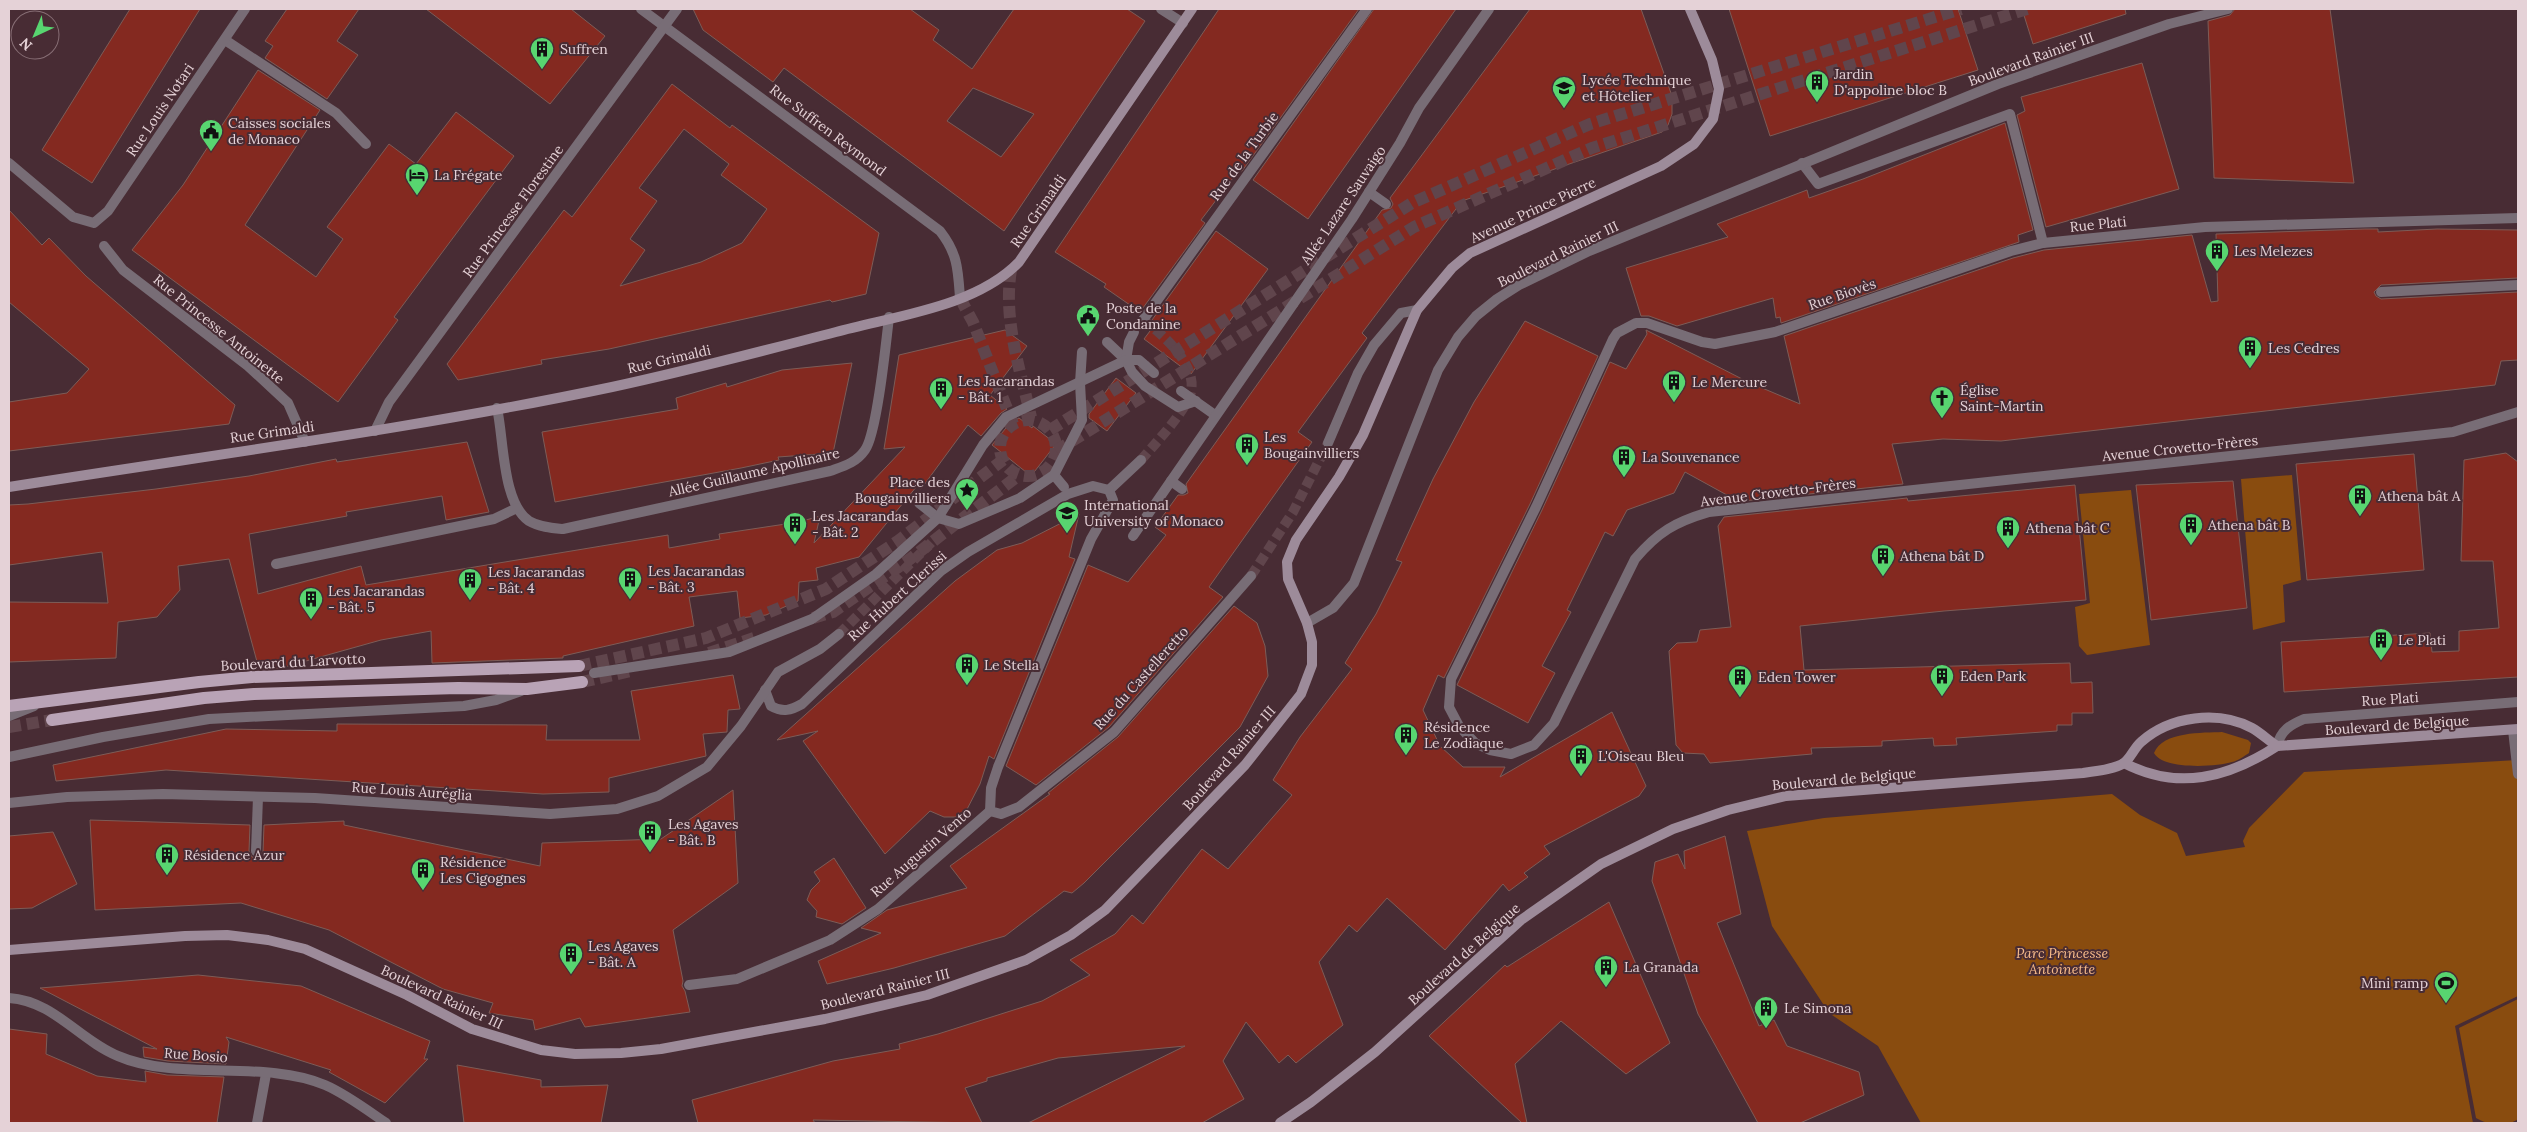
<svg xmlns="http://www.w3.org/2000/svg" width="2527" height="1132" viewBox="0 0 2527 1132" font-family="Lora,serif">
<style>
.green{fill:#894c0f}
.building{fill:#842920;stroke:#7d5c57;fill-rule:evenodd}
.lines{fill:none;stroke-linecap:round;stroke-linejoin:round}
.street-tunnel{stroke:#60454c;stroke-width:10;stroke-dasharray:10 5;stroke-linecap:butt}
.primary-tunnel{stroke:#60454c;stroke-width:12;stroke-dasharray:12 6;stroke-linecap:butt}
.lane{stroke:#786d76;stroke-width:10}
.street{stroke:#786d76;stroke-width:10}
.secondary{stroke:#9d8b9a;stroke-width:10}
.primary{stroke:#b9a3b6;stroke-width:12}
.labels{text-anchor:middle;dominant-baseline:central;stroke-width:4;stroke-linejoin:round;paint-order:stroke}
.poi-label{font-size:14px;fill:#e5d2d7;stroke:#482c34;text-anchor:start}
.street-label{font-size:14px;fill:#e5d2d7;stroke:#482c34}
.park-label{font-size:14px;font-style:italic;fill:#f6ba8a;stroke:#482c34}
</style>
<rect width="100%" height="100%" fill="#482c34"/>
<g class="green">
<path d="M2292,475L2301,580L2283,585L2285,622L2253,630L2241,479Z"/>
<path d="M2131,490L2150,645L2087,655L2079,646L2075,607L2090,603L2079,494Z"/>
<path d="M2222,732L2248,740L2251,743L2249,753C2244,756 2238,761 2232,762C2216,767 2163,770 2154,753C2163,731 2203,733 2222,732Z"/>
<path d="M2518,760V996L2455,1026L2473,1123H1921L1878,1046L1829,1013L1772,926L1747,831L1824,818L2112,794L2140,815L2177,833L2186,856L2245,847L2243,841L2249,828L2304,772Z"/>
<path d="M2518,999V1119C2508,1127 2487,1125 2476,1118L2459,1028Z"/>
</g>
<g class="building">
<path d="M130,9H200L92,183L42,150Z"/>
<path d="M287,9H359L337,41L358,55L327,99L265,58L273,46L265,41Z"/>
<path d="M426,9H571L605,36L550,104Z"/>
<path d="M693,9H910L939,30L933,40L972,69L1014,9H1127L1145,21L1004,231L784,68L773,82L703,30ZM973,88L1034,114L1001,157L947,121Z"/>
<path d="M1219,9H1359L1242,171L1239,170L1201,220L1205,223L1140,312L1104,287L1106,284L1055,252Z"/>
<path d="M1374,9H1456L1308,219L1253,180Z"/>
<path d="M1530,9H1641L1672,96V114L1668,125L1662,132L1462,201L1362,333L1367,338L1298,432L1312,442L1209,587L1223,597L1109,727L1036,785L1006,766L1088,565L1128,582L1166,535L1155,527L1178,495H1184L1188,493L1186,484L1382,210L1391,208L1393,204L1390,198Z"/>
<path d="M1729,9H1958L1978,70L1770,136Z"/>
<path d="M2022,9H2125L2126,14L2033,44Z"/>
<path d="M2235,9H2330L2354,183L2214,178L2208,21L2230,15Z"/>
<path d="M2142,63L2179,189L2046,227L2017,115L2025,111L2021,97Z"/>
<path d="M258,70L320,110L245,225L316,277L343,239L327,227L389,144L416,164L456,112L514,156L394,317L398,320L338,402L132,250L183,185Z"/>
<path d="M672,84L730,128L732,125L879,233L866,294L832,302L830,300L609,349L541,360L542,364L458,380L447,364L564,210L572,217ZM684,129L729,164L721,175L767,209L742,243L701,262L620,286L645,250L630,239L657,201L639,188Z"/>
<path d="M2005,123L2033,230L2018,235L2019,242L1781,323L1780,317L1776,318L1773,298L1677,326L1649,316H1641L1626,268L1728,237L1717,224L1807,190L1809,198L1863,179Z"/>
<path d="M9,210L42,245L49,238L86,276L235,405L229,424L9,451V402L67,393L89,369L9,302Z"/>
<path d="M2365,229H2378V232L2437,229L2518,230V278L2381,285L2374,292L2376,296L2381,299L2518,292V360L2501,361L2495,385L2001,441L1943,439L1892,444L1903,484L1734,502L1736,500L1685,472L1674,493L1627,510L1613,536L1605,532L1567,610L1571,612L1542,666L1555,673L1528,723L1457,685L1542,510L1610,362L1626,369L1647,334L1646,330L1748,382L1800,404L1784,336L2013,258L2044,250L2192,235L2211,302L2218,301L2216,234Z"/>
<path d="M1216,231L1268,269L1191,374L1144,339L1156,323L1152,320Z"/>
<path d="M1525,321L1598,356L1530,504L1444,678L1438,675L1423,710L1440,746L1463,767H1505L1500,777L1612,712L1646,786L1639,796L1544,846L1550,854L1524,873L1528,877L1509,891L1503,884L1445,950L1387,898L1357,932L1349,925L1319,962L1343,1025L1296,1063L1288,1055L1279,1063L1246,1022L1223,1061L1244,1099L1202,1123H1028L1185,1046L1058,1058L987,1078V1081L965,1088L982,1123L813,1120L815,1123H698L692,1100L833,1061L900,1049L899,1044L938,1034L1042,1001L1090,975L1070,960L1115,934L1132,915L1143,924L1202,849L1228,869L1292,795L1273,780L1300,737L1352,669L1345,663L1376,614L1402,562L1396,560L1433,479L1474,402Z"/>
<path d="M1005,330L1027,346L990,395L1007,409L1001,413L981,436L968,425L921,489L917,486L859,557L816,568L818,580L799,582L798,601L766,615L740,618L737,591L689,597L694,626L563,656V658L432,663L431,631L381,640L281,668L259,669L229,559L178,566L180,590L157,617L118,622L116,658L9,662V602L108,603L102,552L9,565V505L28,504L156,489L249,476L336,459L337,462L467,442L489,512L446,520L442,496L346,512L347,516L249,534L258,594L361,566L366,585L668,535L669,548L720,539L719,534L799,522L820,516L814,543L905,447L884,449L899,355Z"/>
<path d="M852,363L833,453L778,457L779,460L741,468L555,502L542,432L678,409L676,398L726,383L727,387L782,370Z"/>
<path d="M1116,378L1136,393L1107,431L1089,418V414Z"/>
<path d="M1019,418L1032,428L1033,426L1056,444L1031,476L992,445L1010,423Z"/>
<path d="M2506,453L2518,462V677L2284,692L2281,642L2430,633L2432,652L2459,651V631L2499,628L2493,561H2461L2464,460Z"/>
<path d="M2414,454L2424,570L2307,580L2296,464Z"/>
<path d="M2233,481L2247,608L2151,620L2136,485Z"/>
<path d="M2075,485L2086,600L1944,611L1800,626L1804,670L2070,663L2071,683L2092,682L2093,713H2072V725H2057V731L1956,738L1957,745L1934,746L1933,738L1882,741V746L1811,748L1812,754L1710,763L1704,754L1683,753L1676,745L1669,651L1677,643L1697,642L1700,630L1731,627L1718,526L1724,517L1907,498L1908,501Z"/>
<path d="M1079,514L1069,557L1075,559L994,759L989,756L980,784L963,817H944L930,811L885,854L803,741L818,731L777,740L955,581L997,550L1022,543Z"/>
<path d="M1234,606L1257,623L1265,646L1268,676L1240,727L1084,883L1072,893L1064,891L1005,936L894,968L827,984L818,961L881,933L861,928L887,910L967,888L950,866L1050,794L1048,793L1118,737Z"/>
<path d="M733,675L740,709L728,710L727,732L703,734L706,756L609,778V792L543,794L166,770L56,781L53,765L226,729L337,731V724L547,725L546,740H640L631,691Z"/>
<path d="M733,790L738,883L673,930L683,981L682,986L685,991L690,1012L585,1027L580,1018L535,1030L533,1020L489,1013L493,1003L443,989L329,930L241,903L95,910L90,820L250,825L249,851L252,857L256,858L263,852L264,825L344,821V825L540,866L542,843L661,839Z"/>
<path d="M53,832L77,884L32,908L9,909V836Z"/>
<path d="M1725,836L1741,914L1717,923L1759,1026L1774,1020L1787,1046L1859,1072L1864,1095L1800,1123H1758L1698,1014L1652,881L1655,862L1678,854L1685,869L1684,851Z"/>
<path d="M834,858L866,908L842,924L816,917L817,911L807,900L811,890L820,881L814,872Z"/>
<path d="M1609,902L1670,1043L1626,1074L1561,1021L1515,1064L1527,1123H1522L1429,1036L1505,965L1507,967Z"/>
<path d="M198,975L301,986L430,1041L424,1059H428L385,1103L329,1072L331,1070L226,1037L229,1042L226,1064L168,1061L144,1057L143,1047L157,1049L40,988Z"/>
<path d="M9,1029L47,1034L46,1054L97,1076L146,1082L145,1071L167,1075L224,1077L217,1123H9Z"/>
<path d="M457,1065L541,1080V1087L608,1085L601,1123H464Z"/>
</g>
<g class="lines">
<g class="street-tunnel">
<path d="M1141,460C1155,444 1183,414 1190,395C1200,367 1163,334 1143,320"/>
<path d="M1251,576L1293,512L1328,443"/>
<path d="M839,634L933,541"/>
</g>
<g class="primary-tunnel">
<path d="M1011,270C1003,320 1020,369 1031,417"/>
<path d="M960,298L973,322L1013,424"/>
<circle cx="1028" cy="448" r="28"/>
<path d="M1050,430L1412,203L1590,124L1961,9"/>
<path d="M1056,451L1414,227L1592,148L2027,9"/>
<path d="M813,618L833,612L910,559L1019,475"/>
<path d="M709,653L754,638"/>
<path d="M579,666L706,638L826,589L898,541L1003,460"/>
<path d="M582,682L631,671"/>
<path d="M9,727L52,720"/>
</g>
<g class="lane">
<path d="M225,40L336,113L366,144"/>
<path d="M2381,292L2518,285"/>
<path d="M1171,481L1182,489"/>
<path d="M2513,730L2518,774"/>
<path d="M256,851L258,797"/>
<path d="M689,985L737,979L830,940L878,909L990,811"/>
<path d="M257,1123L266,1074"/>
</g>
<g class="street">
<path d="M641,9L940,231C958,254 958,270 960,298"/>
<path d="M1161,9L1183,23"/>
<path d="M9,163L73,217L94,223L108,211L245,9"/>
<path d="M1802,163L1818,184L2010,114L2043,243"/>
<path d="M1369,192L1386,204"/>
<path d="M2518,218L2205,227L2043,243L2011,251L1775,332L1715,344L1702,342L1647,323H1636L1617,333L1613,339L1536,507L1451,679L1449,707L1459,726L1475,743L1490,750L1511,754L1534,745L1554,723L1635,559C1658,532 1675,522 1709,512L2453,432L2518,412"/>
<path d="M104,246L123,270L248,366L288,403L305,442"/>
<path d="M1143,320L1367,9"/>
<path d="M1107,342L1126,360L1132,372L1145,386L1178,407L1196,401"/>
<path d="M1126,360L1129,342L1134,332"/>
<path d="M1181,391L1215,415"/>
<path d="M497,408C504,439 502,503 529,521C539,527 552,528 563,529L830,471C844,466 856,463 865,450C877,433 886,343 889,317"/>
<path d="M375,431L389,402L677,9"/>
<path d="M1328,443L1358,373L1374,345L1401,313L1417,310"/>
<path d="M1054,475L1064,487"/>
<path d="M1109,490L1113,500L1091,539L998,767L991,788L990,811L1001,814L1019,807L1114,732L1251,576"/>
<path d="M1109,490L1141,460"/>
<path d="M919,503L938,518L959,524L1020,498L1054,475L1082,420L1080,383L1082,352"/>
<path d="M1133,536L1352,219L1400,143L1419,108L1489,9"/>
<path d="M276,564L494,519L517,508"/>
<path d="M1307,623L1333,608L1354,583L1438,370L1458,337L1476,316L1497,299L1519,285L1589,251L1998,84L2169,24L2228,9"/>
<path d="M594,673L729,652L812,619L876,574L938,518L983,445L1006,417L1126,360H1139L1154,373"/>
<path d="M765,690L771,706C783,713 791,710 802,704L941,571L968,552L1068,494L1093,486L1109,490"/>
<path d="M9,716L34,706"/>
<path d="M2277,746C2281,730 2290,725 2304,719L2518,702"/>
<path d="M9,757L103,737L209,719L464,706L496,700L521,691"/>
<path d="M9,803L67,797L163,794L315,798L550,814L617,809L658,796L707,767L741,726L778,672L820,649L839,634"/>
<path d="M9,998C54,1001 79,1040 118,1056C178,1082 265,1059 325,1085C346,1094 367,1110 386,1123"/>
</g>
<g class="secondary">
<path d="M9,487C210,455 413,429 612,387C687,371 762,351 836,332C894,316 976,307 1019,262L1192,9"/>
<path d="M2124,763C2178,791 2228,778 2277,746L2518,729"/>
<path d="M9,950L185,936L227,935L268,940L305,949L407,995L472,1029L541,1050L575,1054L621,1053L661,1049L825,1019L927,995L1026,960L1071,935L1105,910L1245,765L1301,694L1312,665V642L1307,623L1288,579L1287,562L1296,540L1339,477L1363,435L1417,310L1452,268L1470,253L1661,166L1694,144L1713,119L1719,89L1712,60L1690,9"/>
<path d="M1280,1123L1311,1102L1375,1052L1521,920L1601,864L1673,829L1728,810L1786,796L2083,773C2095,771 2113,770 2124,763C2131,758 2134,748 2141,742C2170,716 2218,710 2252,728C2261,733 2269,741 2277,746"/>
</g>
<g class="primary">
<path d="M9,706L199,682L252,677L579,666"/>
<path d="M52,720L204,698L254,694L458,688L527,689L582,682"/>
</g>
</g>
<defs>
<g id="building-pin" transform="scale(1.25)"><path d="M0 17L-7.5 6A9.5 9.5 0 1 1 7.5 6Z" fill="#58d570" stroke="#482c34"/><path d="M-4-6H4V6H1V3H-1V6H-4ZM-2.5-4.3h1.7v1.8h-1.7ZM.8-4.3h1.7v1.8H.8ZM-2.5-1h1.7V.8h-1.7ZM.8-1h1.7V.8H.8Z" fill="#111"/></g>
<g id="school-pin" transform="scale(1.25)"><path d="M0 17L-7.5 6A9.5 9.5 0 1 1 7.5 6Z" fill="#58d570" stroke="#482c34"/><path d="M0-5L7-2L0 1L-7-2ZM-4 1L0 2.5L4 1V4Q0 6-4 4Z" fill="#111"/></g>
<g id="civic-pin" transform="scale(1.25)"><path d="M0 17L-7.5 6A9.5 9.5 0 1 1 7.5 6Z" fill="#58d570" stroke="#482c34"/><path d="M-.6-6.5H3V-4.5H.6V-3L4-1V1h2V6H-6V1h2V-1L-.6-3ZM-1.2 2.5V6h2.4V2.5Z" fill="#111"/></g>
<g id="hotel-pin" transform="scale(1.25)"><path d="M0 17L-7.5 6A9.5 9.5 0 1 1 7.5 6Z" fill="#58d570" stroke="#482c34"/><path d="M-6-4.5h1.5V1H6V5H4.5V3h-9V5H-6ZM-4 0a1.8 1.8 0 1 1 3.6 0ZM.5 0V-2.5h3Q6-2.5 6 0Z" fill="#111"/></g>
<g id="church-pin" transform="scale(1.25)"><path d="M0 17L-7.5 6A9.5 9.5 0 1 1 7.5 6Z" fill="#58d570" stroke="#482c34"/><path d="M-1.2-6h2.4v3.5h3.3v2.4h-3.3V6h-2.4V-.1h-3.3v-2.4h3.3Z" fill="#111"/></g>
<g id="sight-pin" transform="scale(1.25)"><path d="M0 17L-7.5 6A9.5 9.5 0 1 1 7.5 6Z" fill="#58d570" stroke="#482c34"/><path d="M0-6L1.8-2.2L6-1.7L2.9 1.2L3.7 5.4L0 3.3L-3.7 5.4L-2.9 1.2L-6-1.7L-1.8-2.2Z" fill="#111"/></g>
<g id="university-pin" transform="scale(1.25)"><path d="M0 17L-7.5 6A9.5 9.5 0 1 1 7.5 6Z" fill="#58d570" stroke="#482c34"/><path d="M0-5L7-2L0 1L-7-2ZM-4 1L0 2.5L4 1V4Q0 6-4 4Z" fill="#111"/></g>
<g id="stadium-pin" transform="scale(1.25)"><path d="M0 17L-7.5 6A9.5 9.5 0 1 1 7.5 6Z" fill="#58d570" stroke="#482c34"/><path d="M0-5a6.5 5 0 1 0 0 10a6.5 5 0 1 0 0-10ZM-3.5-1.8h7v3.6h-7Z" fill="#111"/></g>
</defs>
<g fill-rule="evenodd">
<use href="#building-pin" x="542" y="49"/>
<use href="#building-pin" x="1817" y="82"/>
<use href="#school-pin" x="1564" y="88"/>
<use href="#civic-pin" x="211" y="131"/>
<use href="#hotel-pin" x="417" y="175"/>
<use href="#building-pin" x="2217" y="251"/>
<use href="#civic-pin" x="1088" y="316"/>
<use href="#building-pin" x="2250" y="348"/>
<use href="#building-pin" x="1674" y="382"/>
<use href="#building-pin" x="941" y="389"/>
<use href="#church-pin" x="1942" y="398"/>
<use href="#building-pin" x="1247" y="445"/>
<use href="#building-pin" x="1624" y="457"/>
<use href="#sight-pin" x="967" y="490"/>
<use href="#building-pin" x="2360" y="496"/>
<use href="#university-pin" x="1067" y="513"/>
<use href="#building-pin" x="795" y="524"/>
<use href="#building-pin" x="2191" y="525"/>
<use href="#building-pin" x="2008" y="528"/>
<use href="#building-pin" x="1883" y="556"/>
<use href="#building-pin" x="630" y="579"/>
<use href="#building-pin" x="470" y="580"/>
<use href="#building-pin" x="311" y="599"/>
<use href="#building-pin" x="2381" y="640"/>
<use href="#building-pin" x="967" y="665"/>
<use href="#building-pin" x="1942" y="676"/>
<use href="#building-pin" x="1740" y="677"/>
<use href="#building-pin" x="1406" y="735"/>
<use href="#building-pin" x="1581" y="756"/>
<use href="#building-pin" x="650" y="832"/>
<use href="#building-pin" x="167" y="855"/>
<use href="#building-pin" x="423" y="870"/>
<use href="#building-pin" x="571" y="954"/>
<use href="#building-pin" x="1606" y="967"/>
<use href="#stadium-pin" x="2446" y="983"/>
<use href="#building-pin" x="1766" y="1008"/>
</g>
<g class="labels">
<g class="poi-label">
<text x="560" y="49">Suffren</text>
<text x="1834" y="74">Jardin<tspan x="1834" dy="16">D'appoline bloc B</tspan></text>
<text x="1582" y="80">Lycée Technique<tspan x="1582" dy="16">et Hôtelier</tspan></text>
<text x="228" y="123">Caisses sociales<tspan x="228" dy="16">de Monaco</tspan></text>
<text x="434" y="175">La Frégate</text>
<text x="2234" y="251">Les Melezes</text>
<text x="1106" y="308">Poste de la<tspan x="1106" dy="16">Condamine</tspan></text>
<text x="2268" y="348">Les Cedres</text>
<text x="958" y="381">Les Jacarandas<tspan x="958" dy="16">- Bât. 1</tspan></text>
<text x="1692" y="382">Le Mercure</text>
<text x="1960" y="390">Église<tspan x="1960" dy="16">Saint-Martin</tspan></text>
<text x="1264" y="437">Les<tspan x="1264" dy="16">Bougainvilliers</tspan></text>
<text x="1642" y="457">La Souvenance</text>
<text x="950" y="482" text-anchor="end">Place des<tspan x="950" dy="16">Bougainvilliers</tspan></text>
<text x="2378" y="496">Athena bât A</text>
<text x="1084" y="505">International<tspan x="1084" dy="16">University of Monaco</tspan></text>
<text x="812" y="516">Les Jacarandas<tspan x="812" dy="16">- Bât. 2</tspan></text>
<text x="2208" y="525">Athena bât B</text>
<text x="2026" y="528">Athena bât C</text>
<text x="1900" y="556">Athena bât D</text>
<text x="648" y="571">Les Jacarandas<tspan x="648" dy="16">- Bât. 3</tspan></text>
<text x="488" y="572">Les Jacarandas<tspan x="488" dy="16">- Bât. 4</tspan></text>
<text x="328" y="591">Les Jacarandas<tspan x="328" dy="16">- Bât. 5</tspan></text>
<text x="2398" y="640">Le Plati</text>
<text x="984" y="665">Le Stella</text>
<text x="1960" y="676">Eden Park</text>
<text x="1758" y="677">Eden Tower</text>
<text x="1424" y="727">Résidence<tspan x="1424" dy="16">Le Zodiaque</tspan></text>
<text x="1598" y="756">L'Oiseau Bleu</text>
<text x="668" y="824">Les Agaves<tspan x="668" dy="16">- Bât. B</tspan></text>
<text x="184" y="855">Résidence Azur</text>
<text x="440" y="862">Résidence<tspan x="440" dy="16">Les Cigognes</tspan></text>
<text x="588" y="946">Les Agaves<tspan x="588" dy="16">- Bât. A</tspan></text>
<text x="1624" y="967">La Granada</text>
<text x="2428" y="983" text-anchor="end">Mini ramp</text>
<text x="1784" y="1008">Le Simona</text>
</g>
<g class="street-label">
<text transform="translate(2031 59) rotate(-20)">Boulevard Rainier III</text>
<text transform="translate(160 110) rotate(-56)">Rue Louis Notari</text>
<text transform="translate(828 130) rotate(37)">Rue Suffren Reymond</text>
<text transform="translate(1244 156) rotate(-54)">Rue de la Turbie</text>
<text transform="translate(1343 205) rotate(-56)">Allée Lazare Sauvaigo</text>
<text transform="translate(1533 210) rotate(-25)">Avenue Prince Pierre</text>
<text transform="translate(513 211) rotate(-54)">Rue Princesse Florestine</text>
<text transform="translate(1038 211) rotate(-55)">Rue Grimaldi</text>
<text transform="translate(2098 224) rotate(-6)">Rue Plati</text>
<text transform="translate(1558 254) rotate(-26)">Boulevard Rainier III</text>
<text transform="translate(1842 294) rotate(-19)">Rue Biovès</text>
<text transform="translate(219 329) rotate(39)">Rue Princesse Antoinette</text>
<text transform="translate(669 359) rotate(-13)">Rue Grimaldi</text>
<text transform="translate(272 432) rotate(-8)">Rue Grimaldi</text>
<text transform="translate(2180 448) rotate(-6)">Avenue Crovetto-Frères</text>
<text transform="translate(754 472) rotate(-13)">Allée Guillaume Apollinaire</text>
<text transform="translate(1778 492) rotate(-7)">Avenue Crovetto-Frères</text>
<text transform="translate(897 596) rotate(-42)">Rue Hubert Clerissi</text>
<text transform="translate(293 662) rotate(-3)">Boulevard du Larvotto</text>
<text transform="translate(1141 678) rotate(-48)">Rue du Castelleretto</text>
<text transform="translate(2390 699) rotate(-4)">Rue Plati</text>
<text transform="translate(2397 725) rotate(-4)">Boulevard de Belgique</text>
<text transform="translate(1229 758) rotate(-49)">Boulevard Rainier III</text>
<text transform="translate(1844 779) rotate(-5)">Boulevard de Belgique</text>
<text transform="translate(412 791) rotate(4)">Rue Louis Auréglia</text>
<text transform="translate(921 852) rotate(-41)">Rue Augustin Vento</text>
<text transform="translate(1464 954) rotate(-42)">Boulevard de Belgique</text>
<text transform="translate(885 989) rotate(-14)">Boulevard Rainier III</text>
<text transform="translate(442 997) rotate(25)">Boulevard Rainier III</text>
<text transform="translate(196 1055) rotate(4)">Rue Bosio</text>
</g>
<g class="park-label">
<text x="2062" y="953">Parc Princesse<tspan x="2062" dy="16">Antoinette</tspan></text>
</g>
</g>
<rect width="2527" height="1132" fill="none" stroke="#e5d2d7" stroke-width="20"/>
<g transform="translate(35 35) rotate(224)"><circle r="24" fill="#482c34" stroke="#876e75"/>
<path d="M0-4L9 19L0 12L-9 19Z" fill="#58d570"/>
<text y="-8" font-size="14" font-weight="bold" text-anchor="middle" fill="#e5d2d7">N</text>
</g>
</svg>
